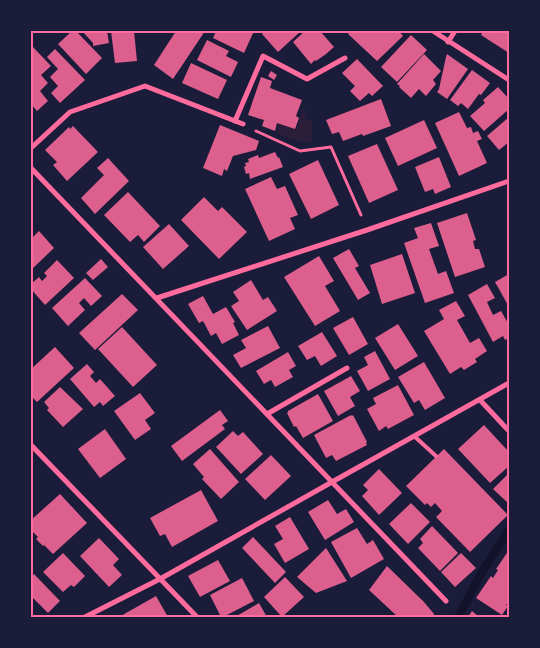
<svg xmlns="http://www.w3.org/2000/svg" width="540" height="648" viewBox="0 0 540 648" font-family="'Nunito Sans',sans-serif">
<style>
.green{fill:#2a1e3b}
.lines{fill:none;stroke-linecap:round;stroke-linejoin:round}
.stream{stroke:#12122b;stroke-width:8}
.building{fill:#dd5f8e}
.path{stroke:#ff6b9d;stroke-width:3}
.service{stroke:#ff6b9d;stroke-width:4}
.minor{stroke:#ff6b9d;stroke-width:5}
.neatline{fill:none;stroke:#ff6b9d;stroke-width:2}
</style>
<rect width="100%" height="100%" fill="#1b1b3a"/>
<path class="green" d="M304,108L306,120H312V142L304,143L276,133L279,124L296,130Z"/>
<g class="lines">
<path class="stream" d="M458,617L481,574L509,530"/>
</g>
<g class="building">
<path d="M72,31H76L102,58L86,74L58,44Z"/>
<path d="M82,31H107L109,43L93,46V43Z"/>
<path d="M111,31H134L137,61L115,63Z"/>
<path d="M176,31H205L173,79L154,65Z"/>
<path d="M216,31H254L244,53L213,38Z"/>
<path d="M264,31H301L278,52L262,34Z"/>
<path d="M305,31H320L334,47L326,54L316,61L315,60L311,64L293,42Z"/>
<path d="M350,31H399L403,36L377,61L348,34Z"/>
<path d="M483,31H509V53L481,35Z"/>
<path d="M411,35L427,50L397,82L381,67Z"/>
<path d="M207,40L229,51L226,56L238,62L231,77L197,60Z"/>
<path d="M33,47L51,66L41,75L48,83L40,91L48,101L37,111L31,104V48Z"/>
<path d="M55,49L85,80L60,103L51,93L58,86L50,77L58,69L47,57Z"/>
<path d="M424,54L441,71L433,80L436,84L426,96L419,89L411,98L399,87L400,86L397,84Z"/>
<path d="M447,54L468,69L447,99L437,92L439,89L446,57Z"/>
<path d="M357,59L383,86L372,96L369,93L360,101L350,91L355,86L342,73Z"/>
<path d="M191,63L227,80L218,99L182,83Z"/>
<path d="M472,70L490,83L481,95L479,94L468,109L461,103L458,106L450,100Z"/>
<path d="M271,71L277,75L274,80L268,76Z"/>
<path d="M261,77L272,81L270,88L302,100L296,116L299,118L295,129L277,123L275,131L262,126L264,120L248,115Z"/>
<path d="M498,87L509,99V109L484,131L470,116L485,103L483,100Z"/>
<path d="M381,99L391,126L363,136L362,134L343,141L339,132L332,134L326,120Z"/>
<path d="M459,112L467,128L471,127L473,133L478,131L482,139L477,141L487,163L459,176L435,123Z"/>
<path d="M509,117V142L499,150L487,136Z"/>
<path d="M424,120L437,148L398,166L385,138Z"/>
<path d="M220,125L259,141L256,150L233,156L227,171L224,169L222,176L203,168Z"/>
<path d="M73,126L98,152L67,181L53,165L57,162L45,150L69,127L70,129Z"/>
<path d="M377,144L398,190L369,203L348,156Z"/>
<path d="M275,152L278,158L279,157L283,167L250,179L249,173L246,174L244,167L246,166L245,163L249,162L248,159L258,155L259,158Z"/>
<path d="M439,157L451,187L435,194L433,189L425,192L415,167Z"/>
<path d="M108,158L129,181L95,214L81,198L104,175L97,168Z"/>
<path d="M318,160L339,205L311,219L289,174Z"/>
<path d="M271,177L277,189L285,186L298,215L290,218L295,229L269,241L245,189Z"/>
<path d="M128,192L160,226L144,242L138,235L130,242L104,215Z"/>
<path d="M204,197L218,211L222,207L247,232L219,259L181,220Z"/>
<path d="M467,213L476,240L473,241L475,249H479L485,267L455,277L437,223Z"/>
<path d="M431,223L439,246L429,249L438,274L446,271L454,293L425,303L404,243L418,238L414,228Z"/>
<path d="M169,224L189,246L163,269L143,247Z"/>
<path d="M39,231L54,248L31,270V239Z"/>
<path d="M349,249L359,266L355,268L370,293L358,300L333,258Z"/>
<path d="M402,254L415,293L382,304L370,265Z"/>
<path d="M319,256L334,281L325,286L340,311L315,326L284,277Z"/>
<path d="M101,259L108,267L93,280L86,273Z"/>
<path d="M57,260L74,278L45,305L31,289V284L39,277L42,281L47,276L44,273Z"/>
<path d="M509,274V307L495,282Z"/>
<path d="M85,278L102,296L91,306L84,298L79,303L85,310L68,326L52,308Z"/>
<path d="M251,280L263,300L268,297L277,311L247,330L231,306L239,301L233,292Z"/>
<path d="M487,284L495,298L487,302L493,315L501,311L509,325V338L505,340L503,336L493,342L468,295Z"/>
<path d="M122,294L138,310L95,350L79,333Z"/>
<path d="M203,296L213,314L226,307L235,322L233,323L239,335L222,344L216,333L211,336L203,321L199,323L188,304Z"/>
<path d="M456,301L465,316L457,320L470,343L479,338L487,351L475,359L477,362L464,370L461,367L450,374L424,331L444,319L439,310Z"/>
<path d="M353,317L368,344L349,355L333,328Z"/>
<path d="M398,324L418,356L395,370L375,338Z"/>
<path d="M268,326L280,348L241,368L233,355L246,348L241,340Z"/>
<path d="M122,327L157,365L133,387L98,349Z"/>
<path d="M322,332L337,356L321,366L315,356L307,360L298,346Z"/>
<path d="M55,347L74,368L37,402L31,396V374L32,373L31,369Z"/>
<path d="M375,351L390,379L368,391L357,371L368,365L364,357Z"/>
<path d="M288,352L296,366L289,370L293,377L275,387L271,380L264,384L256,371Z"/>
<path d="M424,362L445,398L425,410L419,400L414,403L398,377Z"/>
<path d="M87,364L94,372L90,376L96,383L100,379L115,396L103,406L100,402L94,407L70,379Z"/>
<path d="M351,376L360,391L350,397L355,406L338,416L324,391Z"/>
<path d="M398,385L414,415L388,429L386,426L379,431L367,409L376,404L373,398Z"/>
<path d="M60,387L83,409L63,427L47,410L49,408L44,402Z"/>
<path d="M140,393L155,413L145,420L151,429L135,440L114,411Z"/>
<path d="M318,394L333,421L303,438L296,426L294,427L287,413L288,412V411Z"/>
<path d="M220,410L228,421L222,425L225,429L182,461L171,446Z"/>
<path d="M351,415L352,416L353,415L367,442L366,443L367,445L336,461L332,455L326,458L314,435Z"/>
<path d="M484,425L509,452V466L490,483L458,449Z"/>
<path d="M105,429L126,459L100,478L78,449Z"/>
<path d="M233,431L238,436L243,432L263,454L241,474L216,447Z"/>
<path d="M210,449L239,482L221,499L202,479L204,477L193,464Z"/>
<path d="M444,449L508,515L470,552L436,517L442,511L435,503L431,507L427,503L425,505L406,486Z"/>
<path d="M271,455L291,476L265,500L245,479Z"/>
<path d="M379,469L402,493L379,515L362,496L368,490L363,485Z"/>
<path d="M509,473V504L493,489Z"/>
<path d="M201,490L218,521L172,547L165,534L160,536L150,518Z"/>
<path d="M60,494L87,523L53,554L44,545L43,546L36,539L38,537L31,530V520Z"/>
<path d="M328,500L337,514L346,509L354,522L325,540L308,512Z"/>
<path d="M411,503L430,522L408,544L389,524Z"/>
<path d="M290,517L309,549L285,563L274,544L283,539L275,526Z"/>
<path d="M432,526L458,553L440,571L418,548L423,543L420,539Z"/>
<path d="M357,528L367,544L373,540L384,559L351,578L331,542Z"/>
<path d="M253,537L286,572L275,583L242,548Z"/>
<path d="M99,538L119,559L113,565L122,575L109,587L80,556Z"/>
<path d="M326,548L347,581L316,593L297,577Z"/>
<path d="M509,550V600L506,605L508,606L502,615L476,598L491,576L493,578L498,570L496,569Z"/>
<path d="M63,553L85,576L74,587L71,585L63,592L43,572Z"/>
<path d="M461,553L476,568L455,587L441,572Z"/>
<path d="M218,560L230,581L200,597L188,576Z"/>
<path d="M387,566L424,602L434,614V617H398L369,590Z"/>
<path d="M34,574L60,601L48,613L31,596V577Z"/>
<path d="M285,577L304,597L282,617L264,597Z"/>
<path d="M242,578L254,601L223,617H221L210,595Z"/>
<path d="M156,596L168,617H119Z"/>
<path d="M259,603L267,617H235Z"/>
<path d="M472,611L479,617H468Z"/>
</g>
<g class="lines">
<path class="path" d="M256,131L300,151L331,147L361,215"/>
<path class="service" d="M414,436L436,456"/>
<g class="minor">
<path d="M433,31L509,80"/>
<path d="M448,42L455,31"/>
<path d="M235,121L263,56L307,79L345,58"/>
<path d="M31,148L70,112L145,86L243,124"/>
<path d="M31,168L446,601"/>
<path d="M157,298L367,230L509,181"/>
<path d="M480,400L509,431"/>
<path d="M267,414L347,368"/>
<path d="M31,445L197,617"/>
<path d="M85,617L160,579L332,482L509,383"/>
</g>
</g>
<rect width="540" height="648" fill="none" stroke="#1b1b3a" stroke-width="65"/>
<rect x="32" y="32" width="476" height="584" class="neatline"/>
</svg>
